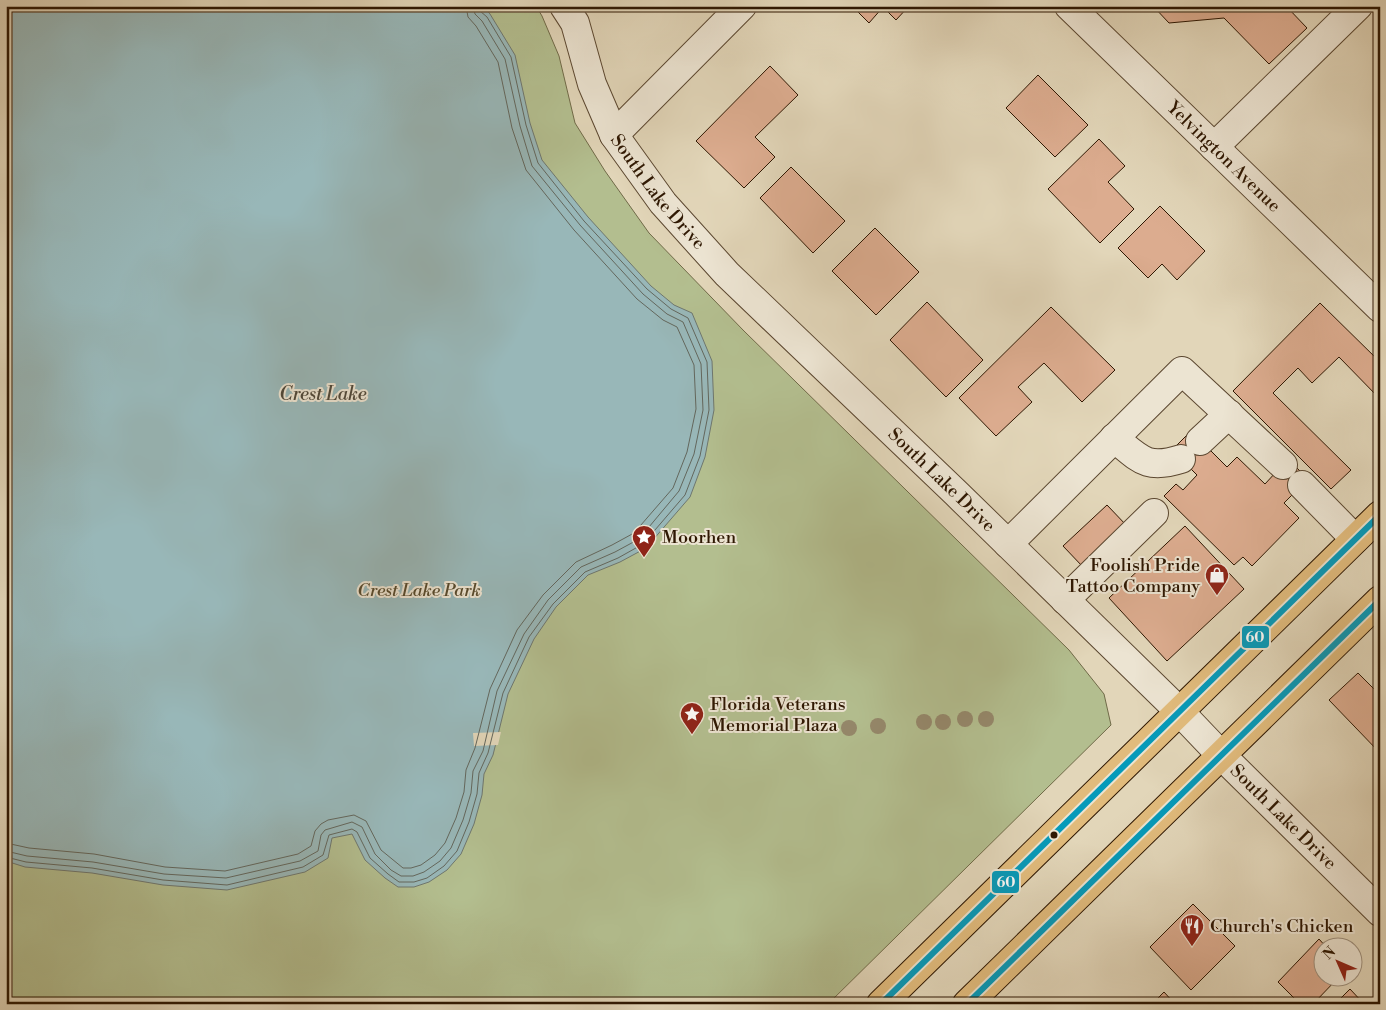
<svg xmlns="http://www.w3.org/2000/svg" width="1386" height="1010" viewBox="0 0 1386 1010" font-family="'Libre Bodoni',serif">
<style>
.green{fill:#b3be8f;stroke:#706a48}
.water{fill:#98b7b8;stroke:#6e776f}
.pier{fill:#e2d6b9}
.lines{fill:none;stroke-linecap:round;stroke-linejoin:round}
.shore{stroke:#63675d;stroke-width:1}
.building{fill:#dcac8f;stroke:#2e1702}
.minor-casing{stroke:#5b4730;stroke-width:30}
.major-casing{stroke:#2e1702;stroke-width:30}
.minor{stroke:#ece4d2;stroke-width:28}
.major{stroke:#e1bb7c;stroke-width:28}
.bus-1-casing{stroke:#ece4d2;stroke-width:10}
.bus-1{stroke:#059aba;stroke-width:6}
.tree{fill:#95886b}
.bus-dot{fill:#2e1702;stroke:#ece4d2;stroke-width:2}
.labels{text-anchor:middle;dominant-baseline:central;stroke-width:4;stroke-linejoin:round;paint-order:stroke}
.street-label{font-size:18px;fill:#2e1702;stroke:#ece4d2}
.poi-label{font-size:18px;fill:#2e1702;stroke:#ece4d2;text-anchor:start}
.park-label{font-size:18px;font-style:italic;fill:#56492c;stroke:#ece4d2}
.water-label{font-size:19px;font-style:italic;fill:#4e4739;stroke:#ece4d2}
.line-badge{stroke:#ece4d2;stroke-width:2}
.badge-label{font-size:14px;text-anchor:middle;font-weight:bold;fill:#fff}
</style>
<rect width="100%" height="100%" fill="#e2d6b9"/>
<filter id="stains"><feTurbulence type="fractalNoise" baseFrequency=".004" numOctaves="4"/><feColorMatrix values="0 0 0 0 .2 0 0 0 0 .09 0 0 0 0 .02 0 0 0 .5 -.17"/></filter>
<radialGradient id="worn" r=".72"><stop offset=".6" stop-color="#630" stop-opacity="0"/><stop offset="1" stop-color="#630" stop-opacity=".3"/></radialGradient>
<path class="green" d="M6,6H536L542,16L559,56L575,123L605,171L649,233L744,331L1069,650L1104,694L1111,725L828,1004H6Z"/>
<path class="water" d="M6,6H483L490,14L515,55L530,123L542,160L588,217L651,286L674,305L692,313L712,361L714,410L705,457L690,497L646,548L620,562L588,575L556,607L534,639L508,694L493,755L484,774L482,795L474,824L461,854L447,870L429,882L414,887H398L385,878L365,860L352,834L332,838L328,858L305,872L227,890L163,885L92,873L25,867L6,861Z"/>
<path class="pier" d="M501,732L498,745L474,746L473,733Z"/>
<g class="lines">
<g class="shore">
<path d="M6,843L29,848L94,854L165,867L225,871L298,854L311,846L315,831L321,824L328,820L354,815L366,821L381,850L403,868H411L421,865L435,855L445,843L456,818L464,792L466,770L475,748L490,689L517,630L543,595L576,562L612,545L634,533L673,488L687,452L696,409L694,365L677,327L663,320L637,299L574,230L526,170L512,128L498,62L476,26L468,17L466,6"/>
<path d="M6,851L27,856L93,862L164,874L226,878L300,861L318,851L321,835L325,830L352,822L362,827L375,854L391,870L401,876H413L424,872L440,861L451,848L463,820L471,793L473,771L483,751L497,691L524,634L548,600L581,567L615,552L639,539L679,491L694,454L703,410L701,364L683,322L667,314L643,294L580,225L532,166L520,126L505,59L482,21L475,14L473,6"/>
<path d="M6,857L26,862L92,868L163,880L227,885L303,867L323,855L329,835L352,829L357,832L370,858L388,874L399,882H414L427,878L444,866L457,851L469,822L477,794L479,773L488,753L503,693L529,637L553,604L585,572L618,558L643,544L685,495L700,456L709,410L707,362L688,318L671,309L647,289L584,221L538,163L526,125L511,57L487,17L480,11V6"/>
</g>
</g>
<g class="building">
<path d="M852,6H909L896,20L883,7L869,23Z"/>
<path d="M1153,6H1286L1307,28L1269,64L1224,18L1169,23Z"/>
<path d="M770,66L798,95L755,137L775,157L744,188L696,141Z"/>
<path d="M1038,75L1088,125L1055,157L1006,108Z"/>
<path d="M1099,139L1125,166L1108,182L1134,209L1100,243L1048,189Z"/>
<path d="M791,167L845,221L813,253L760,198Z"/>
<path d="M1160,206L1205,251L1177,280L1162,264L1148,278L1118,248Z"/>
<path d="M875,228L919,272L876,315L832,271Z"/>
<path d="M927,302L983,360L946,397L890,340Z"/>
<path d="M1320,303L1380,362V399L1339,357L1312,383L1298,368L1273,393L1351,470L1331,489L1233,391Z"/>
<path d="M1051,307L1115,370L1082,402L1044,363L1018,387L1032,402L996,436L959,398Z"/>
<path d="M1191,431L1227,467L1237,457L1265,484L1288,459L1308,479L1284,503L1299,518L1252,566L1243,557L1234,565L1164,496L1176,484L1183,490L1197,475L1172,450Z"/>
<path d="M1107,505L1127,526L1083,567L1063,546Z"/>
<path d="M1185,526L1244,589L1167,661L1109,598Z"/>
<path d="M1358,673L1380,695V753L1329,700Z"/>
<path d="M1193,904L1235,946L1191,990L1150,947Z"/>
<path d="M1319,939L1327,948H1324V978H1338L1313,1004H1300L1278,982Z"/>
<path d="M1350,989L1364,1004H1335Z"/>
<path d="M1164,992L1175,1004H1152Z"/>
</g>
<g class="lines">
<g class="minor-casing">
<g id="minor">
<path id="s1" d="M564,6L575,23L592,84L614,135L663,203L727,274L956,493L1179,711L1221,755L1380,912"/>
<path id="s2" d="M1069,6L1380,308"/>
<path d="M614,135L742,6"/>
<path d="M1214,147L1358,6"/>
<path d="M1114,438C1140,459 1146,470 1181,459"/>
<path d="M1200,441L1229,414"/>
<path d="M1302,485L1355,539"/>
<path d="M1008,544L1182,371L1283,465"/>
<path d="M1065,600L1154,513"/>
</g>
</g>
<g class="major-casing">
<g id="major">
<path d="M881,1004L1380,515"/>
<path d="M967,1004L1380,600"/>
</g>
</g>
<use href="#minor" class="minor"/>
<use href="#major" class="major"/>
<g class="bus-1-casing">
<g id="bus-1">
<path d="M881,1004L1380,515"/>
<path d="M967,1004L1380,600"/>
</g>
</g>
<use href="#bus-1" class="bus-1"/>
</g>
<g class="tree">
<circle cx="965" cy="719" r="8"/>
<circle cx="986" cy="719" r="8"/>
<circle cx="924" cy="722" r="8"/>
<circle cx="943" cy="722" r="8"/>
<circle cx="878" cy="726" r="8"/>
<circle cx="849" cy="728" r="8"/>
</g>
<defs>
<g id="sight-pin" transform="scale(1.25)"><path d="M0 17L-7.5 6A9.5 9.5 0 1 1 7.5 6Z" fill="#8f2418" stroke="#ece4d2"/><path d="M0-6L1.8-2.2L6-1.7L2.9 1.2L3.7 5.4L0 3.3L-3.7 5.4L-2.9 1.2L-6-1.7L-1.8-2.2Z" fill="#fff"/></g>
<g id="shop-pin" transform="scale(1.25)"><path d="M0 17L-7.5 6A9.5 9.5 0 1 1 7.5 6Z" fill="#8f2418" stroke="#ece4d2"/><path d="M-5-2.5h2.3a2.7 3.5 0 0 1 5.4 0H5L5.5 6h-11ZM-1.5-2.5h3a1.5 2.3 0 0 0-3 0Z" fill="#fff"/></g>
<g id="restaurant-pin" transform="scale(1.25)"><path d="M0 17L-7.5 6A9.5 9.5 0 1 1 7.5 6Z" fill="#8f2418" stroke="#ece4d2"/><path d="M-5-6h1v4h1v-4h1v4h1v-4h1v5L-1.5 .5V6h-2V.5L-5-1ZM5-6V6H3V1.5H1.5Q1.5-4 5-6Z" fill="#fff"/></g>
</defs>
<g fill-rule="evenodd">
<use href="#sight-pin" x="644" y="537"/>
<use href="#shop-pin" x="1217" y="575"/>
<use href="#sight-pin" x="692" y="714"/>
<use href="#restaurant-pin" x="1192" y="926"/>
</g>
<circle class="bus-dot" cx="1054" cy="835" r="4.5"/>
<g class="labels">
<g class="street-label">
<text stroke="none"><textPath href="#s2" startOffset="216">Yelvington Avenue</textPath></text>
<text stroke="none"><textPath href="#s1" startOffset="211">South Lake Drive</textPath></text>
<text stroke="none"><textPath href="#s1" startOffset="616">South Lake Drive</textPath></text>
<text stroke="none"><textPath href="#s1" startOffset="1096">South Lake Drive</textPath></text>
</g>
<g class="poi-label">
<text x="662" y="537">Moorhen</text>
<text x="1200" y="565" text-anchor="end">Foolish Pride<tspan x="1200" dy="21">Tattoo Company</tspan></text>
<text x="710" y="704">Florida Veterans<tspan x="710" dy="21">Memorial Plaza</tspan></text>
<text x="1210" y="926">Church's Chicken</text>
</g>
<g class="park-label">
<text x="419" y="590">Crest Lake Park</text>
</g>
<g class="water-label">
<text x="323" y="394">Crest Lake</text>
</g>
</g>
<g class="line-badge">
<rect x="1241" y="625" width="29" height="24" rx="5" fill="#059aba"/>
<rect x="991" y="870" width="29" height="24" rx="5" fill="#059aba"/>
</g>
<g class="badge-label">
<text x="1255" y="642">60</text>
<text x="1006" y="887">60</text>
</g>
<rect width="1386" height="1010" fill="none" stroke="#e2d6b9" stroke-width="25"/>
<rect x="8" y="8" width="1371" height="995" fill="none" stroke="#2e1702" stroke-width="2.5"/>
<rect x="12" y="12" width="1361" height="985" fill="none" stroke="#2e1702"/>
<g transform="translate(1338 962) rotate(315)"><circle r="24" fill="#ece4d2" stroke="#a0927f"/>
<path d="M0-4L9 19L0 12L-9 19Z" fill="#8f2418"/>
<text y="-8" font-size="14" font-weight="bold" text-anchor="middle" fill="#2e1702">N</text>
</g>
<rect width="100%" height="100%" filter="url(#stains)"/>
<rect width="100%" height="100%" fill="url(#worn)"/>
</svg>
